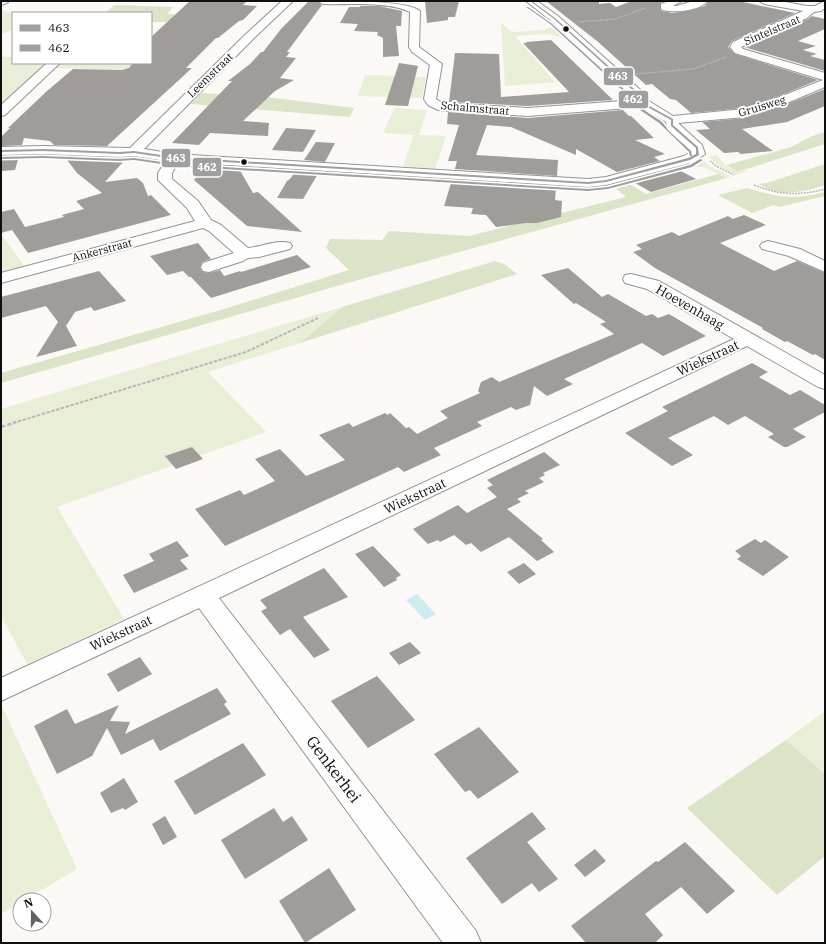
<svg xmlns="http://www.w3.org/2000/svg" width="826" height="944" viewBox="0 0 826 944" font-family="'IBM Plex Serif',serif">
<style>
.green{fill:#e9eed7}
.forest{fill:#dbe4c6}
.water{fill:#ceebf2}
.building{fill:#9f9c9a}
.lines{fill:none;stroke-linecap:round;stroke-linejoin:round}
.minor-casing{stroke:#959493;stroke-width:2}
.path-far2{stroke:#b9b8b8;stroke-width:1.5;stroke-dasharray:2 1;stroke-linecap:butt}
.path-far1{stroke:#b9b8b8;stroke-width:2;stroke-dasharray:3.5 1.5;stroke-linecap:butt}
.path{stroke:#b9b8b8;stroke-width:2.5;stroke-dasharray:4.5 2;stroke-linecap:butt}
.minor{fill:#fefefe;fill-rule:evenodd}
.bus-1-casing{stroke:#fff;stroke-width:3}
.bus-2-casing{stroke:#fff;stroke-width:3}
.bus-1{fill:#9f9f9f;fill-rule:evenodd}
.bus-2{fill:#9f9f9f;fill-rule:evenodd}
.bus-dot{fill:#0f0f0f;stroke:#fff;stroke-width:1.5}
.labels{text-anchor:middle;dominant-baseline:central;stroke-width:4;stroke-linejoin:round;paint-order:stroke}
.far-street-label{font-size:11px;fill:#0f0f0f;stroke:#fff}
.street-label{font-size:13px;fill:#0f0f0f;stroke:#fff}
.near-street-label{font-size:16px;fill:#0f0f0f;stroke:#fff}
.line-badge{stroke:#fff;stroke-width:1.5}
.badge-label{font-size:11px;text-anchor:middle;font-weight:bold;fill:#fff}
</style>
<rect width="100%" height="100%" fill="#fbf8f5"/>
<g class="green">
<path d="M1,10L13,13V30L1,34Z"/>
<path d="M501,23L512,32L544,30L553,26L566,38L547,34L515,36L555,82L505,86Z"/>
<path d="M1,57H13V63H47L4,102L1,100Z"/>
<path d="M60,63L145,64L138,70L55,68Z"/>
<path d="M365,75L426,77L422,98L358,96Z"/>
<path d="M395,108L427,110L419,135L446,136L435,169L403,166L414,135L383,133Z"/>
<path d="M716,155L728,167L737,172L747,170L745,172L736,175L719,166L709,157Z"/>
<path d="M702,159L709,166L731,176L727,178L704,167H694L687,163Z"/>
<path d="M1,234L24,266L1,272Z"/>
<path d="M342,307L300,343L208,372L266,432L57,507L124,619L27,664L1,616V409Z"/>
<path d="M1,704L77,869L25,900H20V903L1,914Z"/>
<path d="M825,711V774L786,740Z"/>
</g>
<g class="forest">
<path d="M114,5L173,7L167,14L183,15L178,22H151V13H106Z"/>
<path d="M201,93L266,97L354,108L350,117L191,104Z"/>
<path d="M825,132V144L737,172L728,166L727,165L791,147L812,136Z"/>
<path d="M825,164V185C804,192 779,198 759,184L767,183Z"/>
<path d="M718,174L727,178L358,280L1,383V373L224,309L349,270L326,248L330,239L382,240L389,231L469,236L626,197L614,187L628,183L646,194Z"/>
<path d="M747,188C780,198 792,200 825,192V196L779,207L773,205L752,213L718,195Z"/>
<path d="M495,261L504,264L517,274L300,343L342,307Z"/>
<path d="M786,740L825,774V856L777,895L687,808Z"/>
</g>
<path class="water" d="M417,594L436,614L425,620L406,600Z"/>
<g class="building">
<path d="M190,1H247L243,5L257,6L243,20L239,21L218,38H216L186,68H192L107,146L54,145L50,141L24,138L22,145L1,146V137L10,128H8L47,91L73,69L122,70L129,68L133,63H151V37Z"/>
<path d="M309,1H317L322,5L287,52H290L286,57L296,58L280,78L294,80L275,91L243,121L269,123L268,136L210,133L199,145L172,143L232,81H228L250,64L261,52H263L281,29Z"/>
<path d="M425,1H459L455,17H448V20L427,23Z"/>
<path d="M546,1H599V4L610,3L616,7L632,1H665L660,3L661,11L673,13L693,10L705,6L709,1H738L795,13L732,41L728,47L735,54L818,80L767,101L744,108L691,113L676,100L670,99L652,84L646,85L597,41Z"/>
<path d="M360,6H379L402,11L401,26H396L399,56L383,57V38L377,35L378,32L354,31L358,24L340,23L349,7H360Z"/>
<path d="M812,16L825,19V29L798,41L816,46L803,50L817,54L810,56L825,60V71L744,47L808,19Z"/>
<path d="M551,40L613,100L528,106L449,102L455,53L499,54L501,97L569,92L523,43H527L526,42Z"/>
<path d="M399,63L418,66L408,106L385,105Z"/>
<path d="M825,89V106L787,122L742,129L773,151L741,154L738,152L724,153L696,130L710,129L702,122L745,118L775,109Z"/>
<path d="M623,110L629,116H631L654,138L635,140L665,154L654,157L660,161L617,172L576,149V155L511,127L487,125L476,155L558,160L557,176L455,169L457,161H448L459,125L447,124L448,112L528,118Z"/>
<path d="M286,128L316,130L303,152L272,150Z"/>
<path d="M316,142L335,143L325,162L304,160Z"/>
<path d="M1,156H19L15,170L1,171Z"/>
<path d="M64,156L94,158L92,160L123,162L105,182L137,178L143,183L148,196L151,195L171,215L28,253L12,230L1,233V212L14,209L25,227L64,217L62,215L84,209L76,201L102,193L77,173Z"/>
<path d="M228,167H238L253,193L258,192L302,232L247,226L194,180L204,168L226,169Z"/>
<path d="M675,168L696,179L651,192L630,180Z"/>
<path d="M296,171L319,172L303,199L277,198L287,181L290,179Z"/>
<path d="M452,180L556,187L555,200L562,201L561,217L537,223H526L496,227L486,215L471,214L473,208L444,206Z"/>
<path d="M744,215L766,225L720,243L774,271L797,261L825,273V360L815,354L813,355L787,341L785,342L762,329L763,328L655,268L633,252L642,249L636,245L672,232L679,236L728,216L733,219Z"/>
<path d="M198,243L211,259L202,262L200,268L203,272L209,273L220,270L224,276L240,271L241,272L297,255L311,267L211,298L191,277H189L183,271L167,275L150,256Z"/>
<path d="M568,268L602,297L608,294L646,316L652,314L658,318L669,314L706,336L663,356L642,343L564,379L573,384L547,396L534,386L530,405L516,410L511,407L477,422L482,426L434,448L441,455L404,472L398,467L225,546L195,509L240,490L244,495L275,481L255,459L280,449L306,476L345,460L319,435L349,423L353,427L385,413L388,415L390,413L406,428L409,427L417,434L448,418L440,411L480,393L478,391L481,382L492,377L499,382L614,334L600,324L606,322L576,303L574,304L541,275Z"/>
<path d="M99,271L126,301L94,311L91,307L75,312L66,326L77,346L36,357L58,322L46,306L1,318V297Z"/>
<path d="M752,363L768,372L759,377L790,395L800,390L825,405V412L793,429L806,437L787,447H784L768,437L774,434L745,416L728,425L714,416L668,438L693,455L672,466L625,433L668,411L662,407Z"/>
<path d="M192,447L203,459L176,469L165,456Z"/>
<path d="M544,452L560,465L543,473L545,475L539,478L544,482L525,491L529,493L517,499L521,502L507,509L543,539L541,540L554,552L537,561L509,537L481,552L471,543L466,545L454,535L440,542L438,540L428,544L413,529L458,505L467,513L497,497L487,488L493,485L487,480Z"/>
<path d="M755,539L761,543L765,540L789,557L763,576L737,559L741,556L735,551Z"/>
<path d="M177,541L189,556L180,560L188,569L134,593L123,575L154,561L149,554Z"/>
<path d="M373,546L401,575L396,578L397,580L384,587L355,554Z"/>
<path d="M524,563L536,574L519,584L507,572Z"/>
<path d="M324,568L348,597L303,617L330,650L314,658L290,629L280,635L261,611L267,608L260,600Z"/>
<path d="M410,642L421,653L399,665L389,653Z"/>
<path d="M140,657L152,674L118,692L107,674Z"/>
<path d="M377,676L415,720L368,748L331,701Z"/>
<path d="M217,688L227,702L224,704L231,714L160,751L153,739L121,755L107,728L92,756L57,774L34,726L67,709L75,724L119,705L110,721L130,722L125,734Z"/>
<path d="M479,727L519,772L478,799L470,790L465,792L434,754Z"/>
<path d="M243,743L266,775L195,815L174,781Z"/>
<path d="M124,778L138,802L125,810L123,808L111,813L100,793Z"/>
<path d="M274,808L283,822L292,816L308,840L245,879L221,840Z"/>
<path d="M532,812L546,829L527,842L558,879L539,892L532,883L502,904L466,858Z"/>
<path d="M165,816L177,837L163,845L152,824Z"/>
<path d="M685,842L735,891L707,914L681,887L645,914L663,935L655,943H586L571,926L656,861L658,862Z"/>
<path d="M595,849L606,861L585,877L574,865Z"/>
<path d="M329,868L356,910L305,943L279,901Z"/>
</g>
<g class="lines">
<g class="minor-casing">
<g id="minor">
<path d="M1,1H9L7,3L1,5Z"/>
<path d="M282,1H293L254,38L144,149L175,154L588,179L606,177L684,156L691,152L690,149L667,128L666,122L641,107L528,116L438,110L428,105L424,99L430,65L412,52L409,47L410,12C387,1 349,5 323,4L318,1C339,1 408,0 420,11L419,47L442,64L436,99L442,103L528,108L636,100L550,20L526,1H537L558,16L645,94L649,101L673,116L744,109L767,102L823,80L735,53L730,47L733,42L803,11L764,4L759,1H780L807,6H815L825,1V8L821,11L814,12L807,18L741,47L743,49L825,73V87L775,108L745,117L678,123L702,145L705,154L694,162L606,185L588,187L179,162L172,173V179L198,201L211,220L221,225L248,248C261,247 277,239 290,243L292,246L290,249L259,257L248,258L243,261L209,272L203,271L201,267L203,263L234,253L209,231L203,228L1,283V273L195,221L187,208L158,180V173L166,161L134,156L119,157L43,154L1,155V147L43,146L130,148L246,34Z"/>
<path d="M669,1H682L673,6H676L694,1H708C699,11 675,13 662,10L661,8V4Z"/>
<path d="M47,63H60L5,115L1,116V105Z"/>
<path d="M768,241L800,249L825,261V272L789,256L762,249L760,246L762,243Z"/>
<path d="M631,274L659,281L825,375V389L818,387L747,346L219,598L476,931L481,943H443L199,608L1,701V678L734,339L647,289L625,283L623,279L625,275Z"/>
</g>
</g>
<g class="path-far2">
<path d="M579,22L616,19L645,8"/>
<path d="M636,74L693,69L727,57"/>
<path d="M710,161L716,166L734,175"/>
<path d="M754,185C779,195 799,196 825,189"/>
</g>
<path class="path-far1" d="M13,423L246,352L318,318"/>
<path class="path" d="M1,427L16,422"/>
<use href="#minor" class="minor"/>
<g class="bus-1-casing">
<path id="bus-1" d="M530,1H532L555,18L642,96L644,103L673,119V125L698,147L699,155L690,160L606,182L588,184L175,159L134,153L119,154L43,151L1,152V150L43,149L119,152L134,151L175,157L588,182L606,180L688,158L696,154V148L671,126V120L642,104L640,97L553,18Z"/>
</g>
<g class="bus-2-casing">
<g id="bus-2">
<path d="M526,7H528L551,23L636,100C643,112 652,114 662,122C665,125 666,127 668,130C675,137 684,144 691,151L692,156H690L689,152L659,123L640,110L637,106L634,101L549,23Z"/>
<path d="M43,156L119,159L134,158L175,164L588,189L608,187L690,165L700,159L703,160L692,167L608,189L588,191L175,166L134,160L119,161L43,158L1,159V157Z"/>
</g>
</g>
<use href="#bus-1" class="bus-1"/>
<use href="#bus-2" class="bus-2"/>
</g>
<g class="bus-dot">
<circle cx="566" cy="29" r="3.5"/>
<circle cx="244" cy="162" r="3.5"/>
</g>
<g class="labels">
<g class="far-street-label">
<text transform="translate(772 30) rotate(-23)">Sintelstraat</text>
<text transform="translate(210 75) rotate(-44)">Leemstraat</text>
<text transform="translate(762 106) rotate(-17)">Gruisweg</text>
<text transform="translate(475 108) rotate(5)">Schalmstraat</text>
<text transform="translate(102 250) rotate(-15)">Ankerstraat</text>
</g>
<g class="street-label">
<text transform="translate(690 307) rotate(30)">Hoevenhaag</text>
<text transform="translate(708 358) rotate(-25)">Wiekstraat</text>
<text transform="translate(415 496) rotate(-25)">Wiekstraat</text>
<text transform="translate(121 633) rotate(-25)">Wiekstraat</text>
</g>
<g class="near-street-label">
<text transform="translate(334 769) rotate(53)">Genkerhei</text>
</g>
</g>
<g class="line-badge">
<rect x="603" y="67" width="31" height="19" rx="4" fill="#9f9f9f"/>
<rect x="618" y="90" width="31" height="19" rx="4" fill="#9f9f9f"/>
<rect x="161" y="148" width="30" height="20" rx="4" fill="#9f9f9f"/>
<rect x="192" y="157" width="30" height="20" rx="4" fill="#9f9f9f"/>
</g>
<g class="badge-label">
<text x="618" y="80">463</text>
<text x="633" y="103">462</text>
<text x="176" y="162">463</text>
<text x="207" y="171">462</text>
</g>
<rect width="826" height="944" fill="none" stroke="#0f0f0f" stroke-width="4"/>
<rect x="12" y="12" width="140" height="52" fill="#ffffff" stroke="#9f9f9f"/>
<rect x="20" y="25" width="20" height="6" fill="#9f9f9f" stroke="#9f9f9f"/>
<text x="48" y="32" font-size="12" fill="#0f0f0f">463</text>
<rect x="20" y="45" width="20" height="6" fill="#9f9f9f" stroke="#9f9f9f"/>
<text x="48" y="52" font-size="12" fill="#0f0f0f">462</text>
<g transform="translate(32 912) rotate(339)"><circle r="19" fill="#ffffff" stroke="#9f9f9f"/>
<path d="M0-3L7 15L0 10L-7 15Z" fill="#626160"/>
<text y="-6" font-size="11" font-weight="bold" text-anchor="middle" fill="#0f0f0f">N</text>
</g>
</svg>
